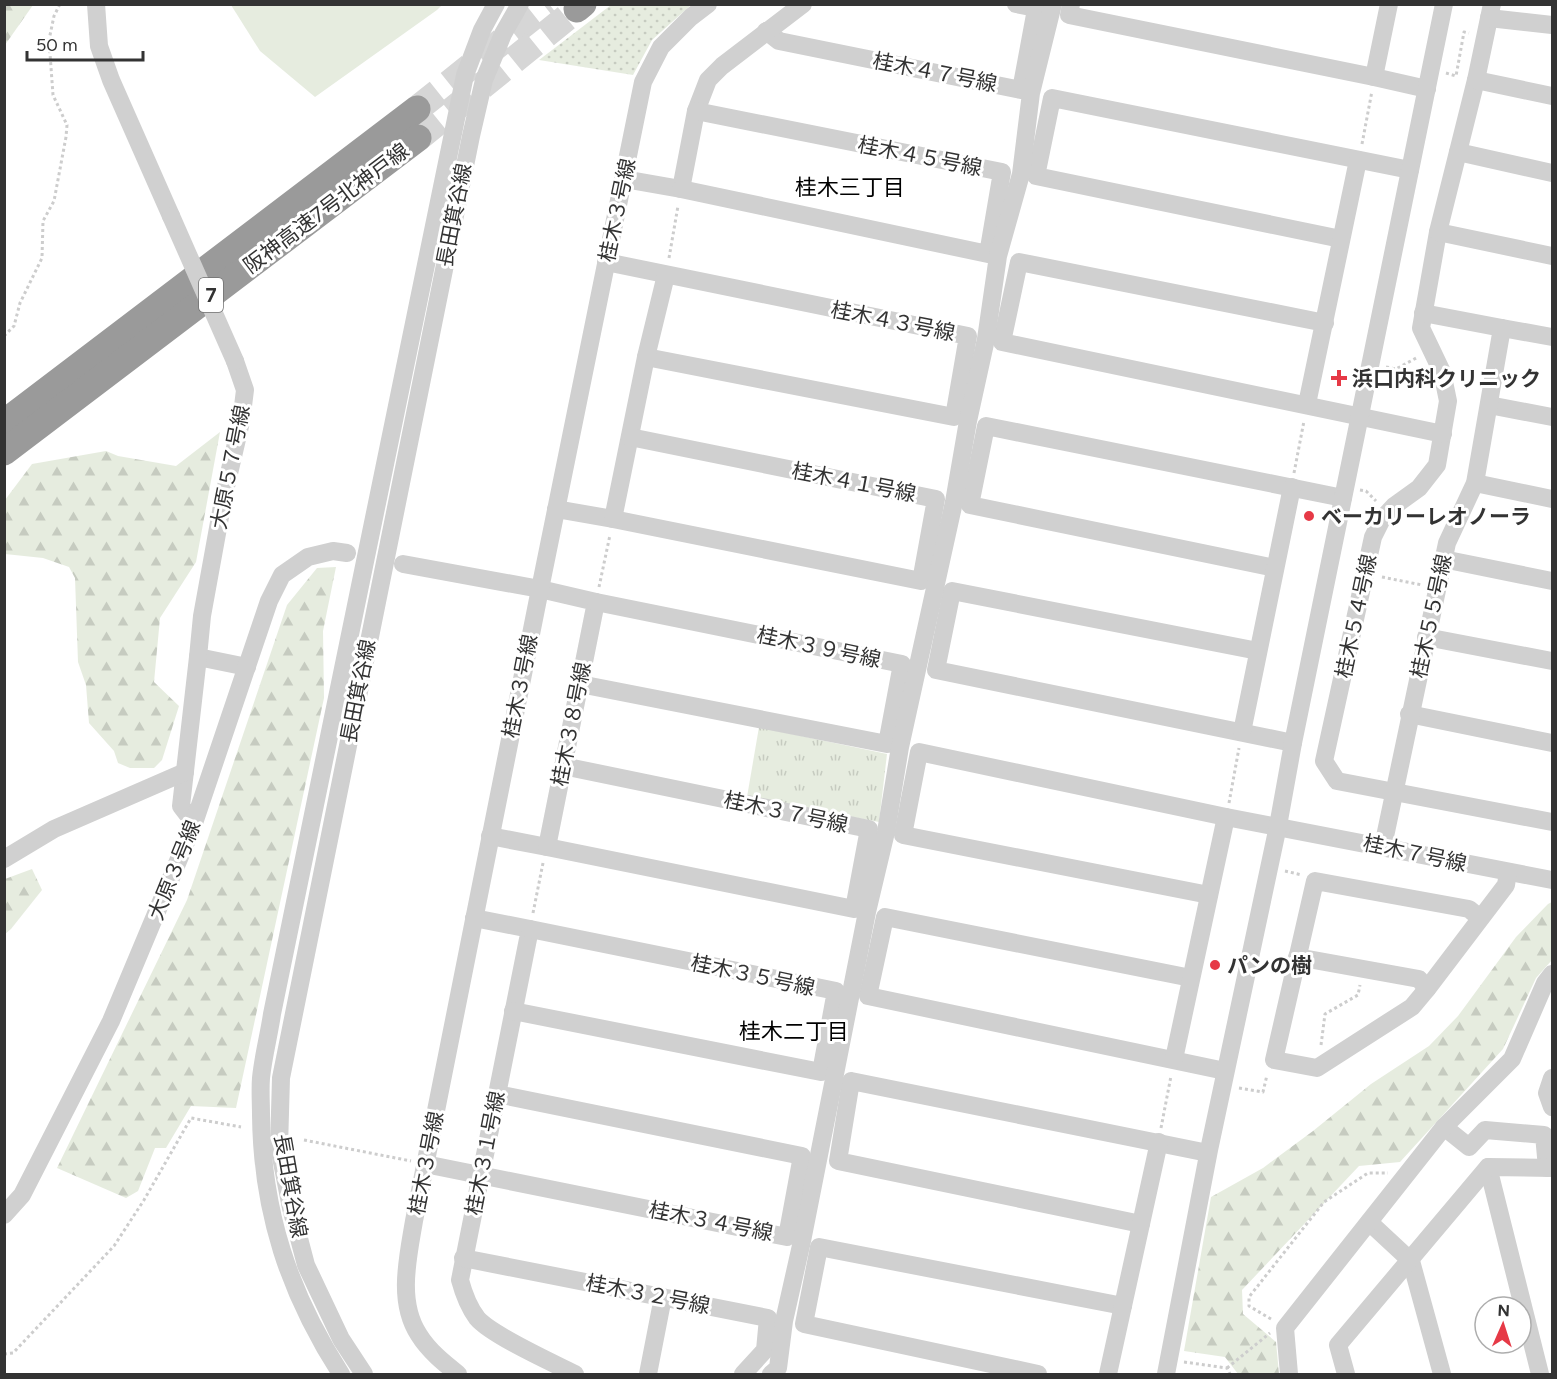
<svg xmlns="http://www.w3.org/2000/svg" width="1557" height="1379" viewBox="0 0 1557 1379" font-family="Figtree,'Noto Sans JP',sans-serif">
<style>
.grass{fill:url(#grass-dots)}
.forest{fill:url(#forest-firs)}
.park{fill:url(#park-tufts)}
.pitch{fill:#e6ecdf}
.lines{fill:none;stroke-linecap:round;stroke-linejoin:round}
.highway-tunnel{stroke:#d6d6d6;stroke-width:27;stroke-dasharray:27 14;stroke-linecap:butt}
.path{stroke:#cdcdcd;stroke-width:3;stroke-dasharray:3 3;stroke-linecap:butt}
.minor{stroke:#d0d0d0;stroke-width:18}
.highway{stroke:#9a9a9a;stroke-width:27}
.minor-bridge{stroke:#d0d0d0;stroke-width:18}
.poi-dot{fill:#e63946;stroke:#fff;stroke-width:2}
.labels{text-anchor:middle;dominant-baseline:central;stroke-width:6;stroke-linejoin:round;paint-order:stroke}
.shield{fill:#fff;stroke:#707070;stroke-width:1.5}
.shield-label{font-size:20px;font-weight:bold;fill:#333}
.street-label{font-size:21px;fill:#333;stroke:#fff}
.poi-label{font-size:21px;font-weight:bold;fill:#333;stroke:#fff;text-anchor:start}
.neighbourhood-label{font-size:22px;fill:#000;stroke:#fff}
</style>
<defs>
<pattern id="grass-dots" width="8" height="8" patternUnits="userSpaceOnUse" patternTransform="scale(1.5)"><rect width="8" height="8" fill="#e6ecdf"/><path d="M2 2h.1M6 6h.1" fill="none" stroke="#c6cbc0" stroke-width="1.8" stroke-linecap="round"/></pattern>
<pattern id="forest-firs" width="22" height="20" patternUnits="userSpaceOnUse" patternTransform="scale(1.5)"><rect width="22" height="20" fill="#e6ecdf"/><path d="M5 1l3.5 6h-7zM16 11l3.5 6h-7z" fill="#c6cbc0"/></pattern>
<pattern id="park-tufts" width="24" height="20" patternUnits="userSpaceOnUse" patternTransform="scale(1.5)"><rect width="24" height="20" fill="#e6ecdf"/><path d="M3 7l-1-3M5 7V3M7 7l1-3M15 17l-1-3M17 17v-4M19 17l1-3" fill="none" stroke="#c6cbc0"/></pattern>
</defs>
<rect width="100%" height="100%" fill="#fff"/>
<path class="grass" d="M611,5H691L652,40L633,75L539,60Z"/>
<g class="forest">
<path d="M5,4L33,5L5,45L4,5Z"/>
<path d="M220,432L196,562L160,618L154,682L179,706L162,760L154,768H130L118,763L114,751L89,723L86,685L78,662L75,578L69,567L43,558L5,554V500L32,464L106,451L118,456L176,466Z"/>
<path d="M336,567L323,631L324,698L236,1108L191,1106L166,1148H155L138,1191L126,1198L57,1168L187,900L287,605L317,568Z"/>
<path d="M32,869L42,890L11,929L5,934V879Z"/>
<path d="M1552,902V960L1536,978L1503,1049L1400,1162L1359,1166L1242,1290L1243,1314L1276,1342L1279,1374H1238L1225,1357L1184,1351L1211,1197L1263,1168L1313,1131L1371,1084L1429,1046L1458,1016L1516,937L1548,904Z"/>
</g>
<path class="park" d="M759,727L887,754L879,822L747,797Z"/>
<path class="pitch" d="M231,5H442L437,10L315,97L260,51Z"/>
<g class="lines">
<g class="highway-tunnel">
<path d="M417,109L549,4"/>
<path d="M418,138L577,9"/>
</g>
<g class="path">
<path d="M1446,73L1456,76L1464,32L1469,33"/>
<path d="M1362,144L1372,91"/>
<path d="M669,258L678,206"/>
<path d="M4,336L14,326L20,303L42,258L43,221L54,201L66,137L67,125L53,95L49,40L54,16L60,4"/>
<path d="M1386,367L1396,369L1418,357"/>
<path d="M1294,473L1304,421"/>
<path d="M1360,490L1366,491L1376,501"/>
<path d="M1382,577L1422,585"/>
<path d="M599,587L610,535"/>
<path d="M1229,803L1239,748"/>
<path d="M1285,871L1302,875"/>
<path d="M533,913L543,863"/>
<path d="M1321,1045L1325,1014L1358,995L1360,985"/>
<path d="M1239,1088L1263,1092L1267,1075"/>
<path d="M1161,1128L1171,1076"/>
<path d="M304,1140L411,1161"/>
<path d="M1271,1319L1249,1306V1297L1324,1202L1368,1173H1388"/>
<path d="M4,1354L13,1353L114,1246L144,1200L191,1118L241,1127"/>
<path d="M1184,1362L1227,1368L1230,1374"/>
<path d="M1227,1368L1270,1333"/>
</g>
<g class="minor">
<path d="M96,4L99,46L111,80L171,216"/>
<path d="M1016,4L1036,8"/>
<path d="M1071,4L1069,15L1374,77"/>
<path d="M1389,4L1374,77L1427,89"/>
<path d="M1492,4L1476,80L1438,232L1421,328L1442,372L1448,401L1437,465L1419,488L1394,506L1382,519L1373,537L1324,761L1337,781L1552,822"/>
<path d="M1489,18L1552,25"/>
<path d="M766,31L779,41L1021,90L1037,4"/>
<path d="M1476,80L1552,96"/>
<path d="M1458,152L1552,173"/>
<path d="M624,179L681,189L696,111L708,80L722,66L803,4"/>
<path d="M681,189L988,254L1002,172L696,111"/>
<path d="M1438,232L1552,256"/>
<path d="M1341,239L1036,176L1052,98L1410,170"/>
<path d="M606,262L968,336L954,417L646,357"/>
<path d="M1325,323L1019,262L1002,342L1443,434"/>
<path d="M1502,328L1552,337"/>
<path d="M235,361L245,390L241,422L224,495L202,616L198,657L247,667"/>
<path d="M1307,404L1358,160"/>
<path d="M1489,405L1552,417"/>
<path d="M1475,483L1552,499"/>
<path d="M556,509L613,519L646,357L666,275"/>
<path d="M613,519L921,581L936,499L630,437"/>
<path d="M1443,559L1552,581"/>
<path d="M403,564L540,589L596,602L547,847L490,836"/>
<path d="M1275,568L970,505L986,426L1343,498"/>
<path d="M1426,637L1552,661"/>
<path d="M1258,651L952,591L936,670L1293,743"/>
<path d="M580,684L887,744L902,664L596,602"/>
<path d="M1409,714L1552,743"/>
<path d="M1242,732L1292,487"/>
<path d="M194,823L181,806L198,657"/>
<path d="M1383,846L1447,543L1475,483L1502,328L1423,313"/>
<path d="M547,847L854,909L869,829L563,766"/>
<path d="M4,859L54,829L185,772"/>
<path d="M1209,895L903,835L919,752L1226,817L1552,880"/>
<path d="M474,918L530,929L460,1280C464,1295 468,1306 477,1318C491,1335 553,1363 575,1374"/>
<path d="M1480,918L1469,909L1315,881L1274,1060L1317,1068L1412,1007L1427,989L1506,885L1508,872"/>
<path d="M1297,957L1419,979L1427,989"/>
<path d="M1191,978L885,917L868,996L1225,1071"/>
<path d="M513,1011L821,1072L836,991L530,929"/>
<path d="M1174,1059L1226,817"/>
<path d="M1552,1078L1547,1093L1552,1107"/>
<path d="M1444,1127L1469,1147L1485,1130L1544,1135L1547,1168"/>
<path d="M425,1164L787,1237L802,1156L497,1094"/>
<path d="M1488,1167L1540,1374"/>
<path d="M4,1215L22,1195L111,1021L194,823L269,601L282,575L308,557L333,551L347,553"/>
<path d="M1369,1222L1411,1261L1442,1374"/>
<path d="M1141,1224L838,1161L851,1081L1208,1153"/>
<path d="M463,1258L768,1318L765,1350L743,1374"/>
<path d="M341,1374C289,1293 262,1212 261,1115C261,1102 260,1090 261,1078C263,1057 269,1035 272,1014L465,75L482,30L496,4"/>
<path d="M364,1374L341,1339L306,1265L291,1208L279,1147L281,1078L471,136L484,80L503,34L520,4"/>
<path d="M458,1374C444,1363 429,1351 419,1335C397,1302 408,1257 414,1221L540,589L643,82L661,47L691,17L708,4"/>
<path d="M648,1374L663,1297"/>
<path d="M771,1374L778,1368L784,1321L802,1241L867,912L886,832L900,747L954,502L968,421L986,339L998,256L1021,174L1031,93L1053,4"/>
<path d="M1038,1374L804,1324L819,1247L1123,1306"/>
<path d="M1108,1374L1159,1142"/>
<path d="M1166,1374L1209,1150L1278,826L1293,743L1444,4"/>
<path d="M1289,1374L1285,1328L1444,1127L1512,1059L1545,983L1552,974"/>
<path d="M1346,1374L1338,1345L1488,1167L1552,1168"/>
</g>
<g class="highway">
<path d="M577,9L583,4"/>
<path d="M4,423L417,109"/>
<path d="M4,452L418,138"/>
</g>
<path class="minor-bridge" d="M171,216L235,361"/>
</g>
<g class="poi-dot">
<path d="M1336 369h6v6h6v6h-6v6h-6v-6h-6v-6h6z"/>
<circle cx="1309" cy="516" r="6"/>
<circle cx="1215" cy="965" r="6"/>
</g>
<g class="labels">
<rect class="shield" x="199" y="278" width="24" height="34" rx="4.5"/>
<g class="shield-label">
<text x="211" y="295">7</text>
</g>
<g class="street-label">
<text transform="translate(935 72) rotate(11)">桂木４７号線</text>
<text transform="translate(920 156) rotate(11)">桂木４５号線</text>
<text transform="translate(326 208) rotate(-37)">阪神高速7号北神戸線</text>
<text transform="translate(617 210) rotate(-78)">桂木３号線</text>
<text transform="translate(454 215) rotate(-79)">長田箕谷線</text>
<text transform="translate(893 321) rotate(11)">桂木４３号線</text>
<text transform="translate(230 467) rotate(-79)">大原５７号線</text>
<text transform="translate(854 482) rotate(11)">桂木４１号線</text>
<text transform="translate(1356 616) rotate(-78)">桂木５４号線</text>
<text transform="translate(1431 616) rotate(-78)">桂木５５号線</text>
<text transform="translate(819 647) rotate(12)">桂木３９号線</text>
<text transform="translate(520 686) rotate(-79)">桂木３号線</text>
<text transform="translate(358 691) rotate(-79)">長田箕谷線</text>
<text transform="translate(571 724) rotate(-79)">桂木３８号線</text>
<text transform="translate(786 812) rotate(12)">桂木３７号線</text>
<text transform="translate(1415 853) rotate(12)">桂木７号線</text>
<text transform="translate(174 870) rotate(-68)">大原３号線</text>
<text transform="translate(753 975) rotate(12)">桂木３５号線</text>
<text transform="translate(485 1153) rotate(-79)">桂木３１号線</text>
<text transform="translate(426 1163) rotate(-79)">桂木３号線</text>
<text transform="translate(291 1186) rotate(80)">長田箕谷線</text>
<text transform="translate(711 1221) rotate(11)">桂木３４号線</text>
<text transform="translate(648 1294) rotate(11)">桂木３２号線</text>
</g>
<g class="poi-label">
<text x="1352" y="378">浜口内科クリニック</text>
<text x="1321" y="516">ベーカリーレオノーラ</text>
<text x="1227" y="965">パンの樹</text>
</g>
<g class="neighbourhood-label">
<text x="850" y="187">桂木三丁目</text>
<text x="794" y="1031">桂木二丁目</text>
</g>
</g>
<rect width="1557" height="1379" fill="none" stroke="#333333" stroke-width="12"/>
<g transform="translate(1503 1325) rotate(3)"><circle r="28" fill="#ffffff" stroke="#adadad" stroke-width="1.5"/>
<path d="M0-4.5L10 22L0 15L-10 22Z" fill="#e63946"/>
<text y="-9" font-size="16" font-weight="bold" text-anchor="middle" fill="#333333">N</text>
</g>
<path d="M27 51v9h116v-9" fill="none" stroke="#333333" stroke-width="3"/>
<text x="36" y="51" font-size="18" fill="#333333" stroke="#ffffff" stroke-width="4.5" paint-order="stroke">50 m</text>
</svg>
